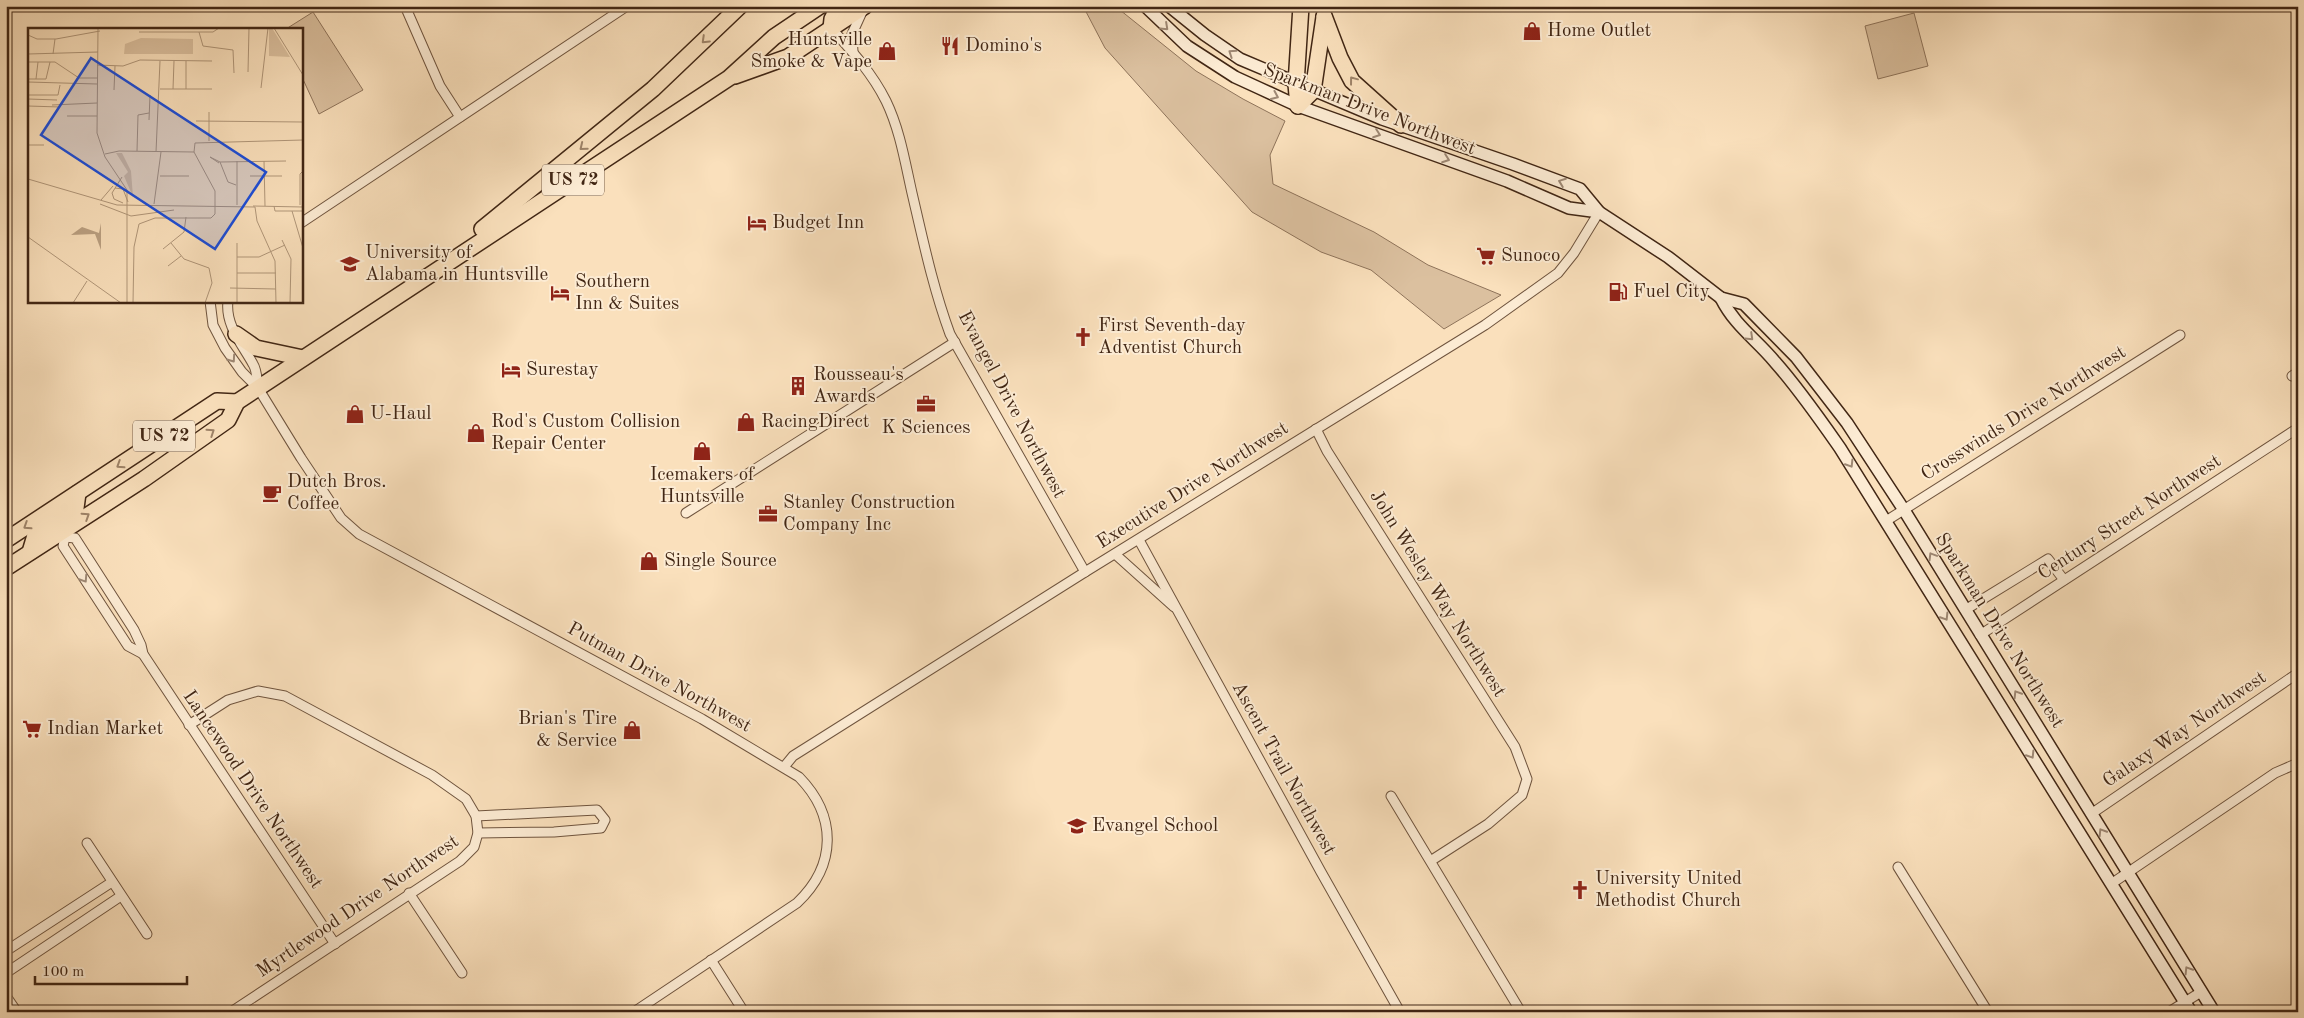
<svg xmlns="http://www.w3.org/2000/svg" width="2304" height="1018" viewBox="0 0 2304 1018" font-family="'Old Standard TT',serif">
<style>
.green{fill:#dbc09f;stroke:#8e735a}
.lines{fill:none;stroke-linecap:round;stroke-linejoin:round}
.street-casing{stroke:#6f543e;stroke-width:11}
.secondary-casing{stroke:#412614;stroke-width:14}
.highway-casing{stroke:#412614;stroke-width:18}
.street{stroke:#fcebd3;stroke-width:9}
.secondary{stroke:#fcebd3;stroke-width:11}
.highway{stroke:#fae0bc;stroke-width:15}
.oneway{stroke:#9e8874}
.oneway2{stroke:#9e8368}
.labels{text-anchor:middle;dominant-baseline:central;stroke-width:4;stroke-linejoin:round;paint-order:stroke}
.shield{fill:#fcebd3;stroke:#79614d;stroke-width:1}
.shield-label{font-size:18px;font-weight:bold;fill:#412614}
.poi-label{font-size:19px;fill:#412614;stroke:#fcebd3;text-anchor:start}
.street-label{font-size:19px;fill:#412614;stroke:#fcebd3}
.inset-road{fill:none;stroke:#b09679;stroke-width:1}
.view{fill:#1d4ed8;fill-opacity:0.15;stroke:#1d4ed8;stroke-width:2.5}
.inset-edge{fill:none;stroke:#412614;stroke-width:2.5}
</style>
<rect width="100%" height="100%" fill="#fae0bc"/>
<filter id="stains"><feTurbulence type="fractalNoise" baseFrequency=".004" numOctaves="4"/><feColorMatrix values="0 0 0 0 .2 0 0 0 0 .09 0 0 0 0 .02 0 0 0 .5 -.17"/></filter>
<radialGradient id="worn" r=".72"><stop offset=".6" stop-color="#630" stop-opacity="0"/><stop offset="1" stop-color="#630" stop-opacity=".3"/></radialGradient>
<g class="green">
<path d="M1083,6H1115L1196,71L1243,99L1285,121L1270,155L1273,184L1374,232L1428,265L1501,295L1444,329L1371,270L1321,252L1252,212L1105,48Z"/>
<path d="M313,12L363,90L319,114L301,75V29H286Z"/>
<path d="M1914,13L1928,66L1878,79L1865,26Z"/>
</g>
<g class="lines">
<g class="street-casing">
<g id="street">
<path d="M405,6L440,86L460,117"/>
<path d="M831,28C852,51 872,73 886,101C900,130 905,162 912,193C923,240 933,288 950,334L1085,572"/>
<path d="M853,52L852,34L862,12"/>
<path d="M301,223L627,6"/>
<path d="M210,301L213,325L225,348L242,372L258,388L301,458L341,518L359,534L702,719L799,777C837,816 837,865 797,903L634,1012"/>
<path d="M228,301C225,325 242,344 253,364C257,370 257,380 258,387"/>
<path d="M2292,376L2298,372"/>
<path d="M1316,429L1327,451L1515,747L1527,779L1522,795L1488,824L1432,860"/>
<path d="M686,513L955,342"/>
<path d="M1886,521L2180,335"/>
<path d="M63,533L65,537L63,546L128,646L143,654"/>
<path d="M65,537L75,538L134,630L141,645L143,654L335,944"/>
<path d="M1139,540L1321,872L1400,1012"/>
<path d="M1115,554L1174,607"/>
<path d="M1965,610L2048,559L2064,580"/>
<path d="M1980,635L2298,428"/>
<path d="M189,725L228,700L258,691L285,696L432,775L466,799L476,816L478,833L474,847L460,861L231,1012"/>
<path d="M784,767L793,756L1085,572L1485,325L1558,273L1574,253L1599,212"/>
<path d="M1391,796L1521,1012"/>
<path d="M2091,814L2298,673"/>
<path d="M476,816L597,810L605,820L601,828L554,832L478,833"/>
<path d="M87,843L147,934"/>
<path d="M1898,867L1988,1012"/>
<path d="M2111,884L2275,773L2298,763"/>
<path d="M409,893L462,973"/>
<path d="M6,951L112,882"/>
<path d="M711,960L744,1012"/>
<path d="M6,973L121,896"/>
<path d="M6,996L17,1012"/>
<path d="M2169,1012L2201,992"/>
</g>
</g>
<g class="secondary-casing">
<g id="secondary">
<path d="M1145,6L1187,46L1235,77L1259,88L1298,106L1507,181L1569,208L1599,212"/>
<path d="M1169,6L1205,35L1240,59L1382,119L1513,164L1580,189L1599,212L1668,257L1721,298L1744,304L1796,357L1847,423L1904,510L2214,1012"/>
<path d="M1721,298C1735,326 1756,339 1775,362C1799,389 1819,418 1840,448L2191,1012"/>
</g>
</g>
<g class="highway-casing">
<g id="highway">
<path d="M1324,16L1340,58L1352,81L1401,125"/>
<path d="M831,28L832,19L839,6"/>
<path d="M735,76L788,57L865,6"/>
<path d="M1298,106L1313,91L1324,17"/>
<path d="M1298,106L1296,84L1301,6"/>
<path d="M482,229L653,89L740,6"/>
<path d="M236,334L256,348L303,358"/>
<path d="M62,531L59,522L76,508L78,493"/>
<path d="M6,540L217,401L237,402"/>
<path d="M30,552L35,535L47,527L48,520L45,515"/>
<path d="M6,568L144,479L228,420L237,402L729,78L774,37L820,6"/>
</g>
</g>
<use href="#street" class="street"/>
<use href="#secondary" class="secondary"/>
<use href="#highway" class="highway"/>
</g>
<defs><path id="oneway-chevron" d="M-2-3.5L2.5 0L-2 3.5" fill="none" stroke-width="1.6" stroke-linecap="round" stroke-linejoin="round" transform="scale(1.25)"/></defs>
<g class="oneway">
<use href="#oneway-chevron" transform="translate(1165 27) rotate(43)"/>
<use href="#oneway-chevron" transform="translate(1232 53) rotate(-146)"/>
<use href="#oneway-chevron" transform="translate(1275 96) rotate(24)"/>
<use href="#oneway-chevron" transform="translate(1377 134) rotate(20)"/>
<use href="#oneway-chevron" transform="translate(1446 159) rotate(20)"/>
<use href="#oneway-chevron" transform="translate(1562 182) rotate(-159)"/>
<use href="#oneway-chevron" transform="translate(1750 337) rotate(44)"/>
<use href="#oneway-chevron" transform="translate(232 359) rotate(55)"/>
<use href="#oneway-chevron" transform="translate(1850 464) rotate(58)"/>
<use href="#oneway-chevron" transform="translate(1932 556) rotate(-121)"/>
<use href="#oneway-chevron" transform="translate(84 579) rotate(57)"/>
<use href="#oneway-chevron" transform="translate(1945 617) rotate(58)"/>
<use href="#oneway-chevron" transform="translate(2017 694) rotate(-122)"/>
<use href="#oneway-chevron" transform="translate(2031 755) rotate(58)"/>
<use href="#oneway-chevron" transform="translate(2102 832) rotate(-122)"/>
<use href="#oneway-chevron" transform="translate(2188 970) rotate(-122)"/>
</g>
<g class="oneway2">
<use href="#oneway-chevron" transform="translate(705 40) rotate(136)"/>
<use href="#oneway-chevron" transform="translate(1353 80) rotate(-127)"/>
<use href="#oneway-chevron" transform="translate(583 147) rotate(141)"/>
<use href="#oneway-chevron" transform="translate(211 432) rotate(-34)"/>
<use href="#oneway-chevron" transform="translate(120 465) rotate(147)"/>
<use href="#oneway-chevron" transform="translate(86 516) rotate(-33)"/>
<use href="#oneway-chevron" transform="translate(27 526) rotate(147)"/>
</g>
<defs>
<g id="shop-bare" transform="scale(1.5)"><path d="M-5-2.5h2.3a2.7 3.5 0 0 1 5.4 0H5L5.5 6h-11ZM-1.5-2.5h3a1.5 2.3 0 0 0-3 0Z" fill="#8f2418" stroke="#fcebd3" stroke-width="2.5" paint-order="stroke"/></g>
<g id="restaurant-bare" transform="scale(1.5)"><path d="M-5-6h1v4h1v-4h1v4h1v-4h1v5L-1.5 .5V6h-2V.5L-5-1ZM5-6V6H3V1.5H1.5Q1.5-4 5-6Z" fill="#8f2418" stroke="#fcebd3" stroke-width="2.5" paint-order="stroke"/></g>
<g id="hotel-bare" transform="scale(1.5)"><path d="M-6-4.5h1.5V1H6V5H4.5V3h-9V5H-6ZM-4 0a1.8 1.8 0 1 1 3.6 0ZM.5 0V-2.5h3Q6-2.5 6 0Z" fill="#8f2418" stroke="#fcebd3" stroke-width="2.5" paint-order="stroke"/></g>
<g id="supermarket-bare" transform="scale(1.5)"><path d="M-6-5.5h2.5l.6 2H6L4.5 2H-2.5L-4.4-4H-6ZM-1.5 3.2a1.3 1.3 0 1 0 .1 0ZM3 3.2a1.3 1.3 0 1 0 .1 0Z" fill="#8f2418" stroke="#fcebd3" stroke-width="2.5" paint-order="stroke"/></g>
<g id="university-bare" transform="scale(1.5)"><path d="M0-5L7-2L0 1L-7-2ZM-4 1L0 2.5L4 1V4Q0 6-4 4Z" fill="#8f2418" stroke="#fcebd3" stroke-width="2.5" paint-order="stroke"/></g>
<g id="fuel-bare" transform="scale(1.5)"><path d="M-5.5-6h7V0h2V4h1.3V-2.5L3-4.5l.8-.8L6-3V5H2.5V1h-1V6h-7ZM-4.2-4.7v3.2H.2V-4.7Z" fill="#8f2418" stroke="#fcebd3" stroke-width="2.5" paint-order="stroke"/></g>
<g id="church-bare" transform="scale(1.5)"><path d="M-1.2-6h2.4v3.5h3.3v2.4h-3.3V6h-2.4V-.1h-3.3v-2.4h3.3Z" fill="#8f2418" stroke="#fcebd3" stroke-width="2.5" paint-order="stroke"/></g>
<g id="building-bare" transform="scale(1.5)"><path d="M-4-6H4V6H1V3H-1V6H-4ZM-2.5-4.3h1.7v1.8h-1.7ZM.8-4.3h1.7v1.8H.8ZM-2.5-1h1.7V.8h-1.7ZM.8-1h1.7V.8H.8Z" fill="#8f2418" stroke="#fcebd3" stroke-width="2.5" paint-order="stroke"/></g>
<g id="office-bare" transform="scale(1.5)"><path d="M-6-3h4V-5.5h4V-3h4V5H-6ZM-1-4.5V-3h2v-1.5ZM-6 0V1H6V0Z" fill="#8f2418" stroke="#fcebd3" stroke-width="2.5" paint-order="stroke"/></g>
<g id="cafe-bare" transform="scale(1.5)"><path d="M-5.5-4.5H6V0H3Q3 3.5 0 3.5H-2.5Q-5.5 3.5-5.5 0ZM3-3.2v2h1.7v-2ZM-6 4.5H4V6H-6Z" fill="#8f2418" stroke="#fcebd3" stroke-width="2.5" paint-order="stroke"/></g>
<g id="school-bare" transform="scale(1.5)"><path d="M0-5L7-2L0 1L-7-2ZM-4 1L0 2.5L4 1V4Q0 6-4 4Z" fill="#8f2418" stroke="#fcebd3" stroke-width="2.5" paint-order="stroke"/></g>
</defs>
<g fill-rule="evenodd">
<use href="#shop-bare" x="1532" y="31"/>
<use href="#restaurant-bare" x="950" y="46"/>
<use href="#shop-bare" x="887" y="51"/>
<use href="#hotel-bare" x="757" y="223"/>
<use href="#supermarket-bare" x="1486" y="256"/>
<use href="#university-bare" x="350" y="264"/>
<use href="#fuel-bare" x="1618" y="292"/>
<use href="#hotel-bare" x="560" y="293"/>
<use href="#church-bare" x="1083" y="337"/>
<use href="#hotel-bare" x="511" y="370"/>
<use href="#building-bare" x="798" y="386"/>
<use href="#office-bare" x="926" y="404"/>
<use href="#shop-bare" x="355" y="414"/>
<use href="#shop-bare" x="746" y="422"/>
<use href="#shop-bare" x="476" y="433"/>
<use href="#shop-bare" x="702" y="451"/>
<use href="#cafe-bare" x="272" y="493"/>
<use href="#office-bare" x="768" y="514"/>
<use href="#shop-bare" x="649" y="561"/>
<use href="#supermarket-bare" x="32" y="729"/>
<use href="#shop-bare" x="632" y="730"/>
<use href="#school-bare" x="1077" y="826"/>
<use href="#church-bare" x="1580" y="890"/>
</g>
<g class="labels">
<g class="shield">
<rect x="542" y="164.5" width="62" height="31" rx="4"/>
<rect x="133" y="420.5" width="62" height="31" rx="4"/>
</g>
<g class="shield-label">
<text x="573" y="180">US 72</text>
<text x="164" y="436">US 72</text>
</g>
<g class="poi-label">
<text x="1547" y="31">Home Outlet</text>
<text x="872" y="40" text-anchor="end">Huntsville<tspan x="872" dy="22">Smoke &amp; Vape</tspan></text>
<text x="965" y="46">Domino's</text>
<text x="772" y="223">Budget Inn</text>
<text x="365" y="253">University of<tspan x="365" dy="22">Alabama in Huntsville</tspan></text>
<text x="1501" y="256">Sunoco</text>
<text x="575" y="282">Southern<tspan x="575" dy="22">Inn &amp; Suites</tspan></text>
<text x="1633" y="292">Fuel City</text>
<text x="1098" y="326">First Seventh-day<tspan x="1098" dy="22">Adventist Church</tspan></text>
<text x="526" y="370">Surestay</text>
<text x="813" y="375">Rousseau's<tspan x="813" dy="22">Awards</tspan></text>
<text x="370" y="414">U-Haul</text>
<text x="491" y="422">Rod's Custom Collision<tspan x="491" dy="22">Repair Center</tspan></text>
<text x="761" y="422">RacingDirect</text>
<text x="926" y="428" text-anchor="middle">K Sciences</text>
<text x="702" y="475" text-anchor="middle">Icemakers of<tspan x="702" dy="22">Huntsville</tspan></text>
<text x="287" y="482">Dutch Bros.<tspan x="287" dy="22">Coffee</tspan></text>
<text x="783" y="503">Stanley Construction<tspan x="783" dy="22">Company Inc</tspan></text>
<text x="664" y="561">Single Source</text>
<text x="617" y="719" text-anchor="end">Brian's Tire<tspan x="617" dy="22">&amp; Service</tspan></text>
<text x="47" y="729">Indian Market</text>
<text x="1092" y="826">Evangel School</text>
<text x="1595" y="879">University United<tspan x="1595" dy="22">Methodist Church</tspan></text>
</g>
<g class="street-label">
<text transform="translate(1369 110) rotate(21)">Sparkman Drive Northwest</text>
<text transform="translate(1011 405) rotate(62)">Evangel Drive Northwest</text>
<text transform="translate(2024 414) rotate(-32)">Crosswinds Drive Northwest</text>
<text transform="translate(1193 486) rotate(-32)">Executive Drive Northwest</text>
<text transform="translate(2130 518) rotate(-33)">Century Street Northwest</text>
<text transform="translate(1437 594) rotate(58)">John Wesley Way Northwest</text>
<text transform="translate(1999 631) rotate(58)">Sparkman Drive Northwest</text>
<text transform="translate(659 678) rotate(29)">Putman Drive Northwest</text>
<text transform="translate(2185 730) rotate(-34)">Galaxy Way Northwest</text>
<text transform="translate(1283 769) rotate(61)">Ascent Trail Northwest</text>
<text transform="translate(252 790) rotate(56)">Lancewood Drive Northwest</text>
<text transform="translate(358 907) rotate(-34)">Myrtlewood Drive Northwest</text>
</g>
</g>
<g transform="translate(28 28)">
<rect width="275" height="275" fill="#fae0bc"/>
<path d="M241,0H244L262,29L241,28ZM113,10L165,11V26H96L97,16ZM88,125H94L103,143L105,169L96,148L100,144Z" fill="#dbc09f"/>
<path d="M73,195V222L67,206L43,207L54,199L71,205Z" fill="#bba183"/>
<path class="inset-road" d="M70,0L69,105L77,129L99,162V275M246,0L275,47M111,4H185L191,0M171,4L175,18L205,22L206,45M0,7L9,11H28L72,3M0,26L70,24M25,26L27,11M0,34H27L51,50H69M69,37L95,38L112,32L184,33M220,44L221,0M0,51H18L22,34M8,51L10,34M0,54L69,56M233,60L240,0M132,61H184M145,61L146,33M158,61V33M86,62L87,38M0,67H30L32,57M0,71L29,72M24,77L69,75M0,78L32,79M39,88H69M121,92L122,67M168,93L275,94M181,113V84M0,117H16M109,123L110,87L121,85M128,124L132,33M77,126L91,123L166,124M209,133V177M236,133L237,178M192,134L258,133M192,134L200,154L208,157M191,135L182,129L192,134M132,148H161M222,148H254M94,149L84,165L86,171L95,175M0,151L89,177L227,179M87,160L95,161L100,174M73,172L85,158M72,176L103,188L146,182M126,176L133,124M272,177V146L275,143M225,178L275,179M246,178L247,183H275M227,179L229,193L247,233L248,275M264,183L275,220M0,209L93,275M254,212L263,231L262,275M143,215L156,231L181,240L184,255L177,275M135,221L156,204L158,189M209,229H231L257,217M140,238L153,228M209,245H248M202,260L248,261M45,275L59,253M105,275L106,219L111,196L127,190H183L187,186V163L166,124L167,115L275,112M209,275V215"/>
<path class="view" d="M63,30L238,144L187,221L13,107Z"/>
<rect width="275" height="275" class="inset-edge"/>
</g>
<rect width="2304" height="1018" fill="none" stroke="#fae0bc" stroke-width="25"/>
<rect x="8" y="8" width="2289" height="1003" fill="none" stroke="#412614" stroke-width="2.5"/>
<rect x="12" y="12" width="2279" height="993" fill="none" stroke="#412614"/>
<path d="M35 976v8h152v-8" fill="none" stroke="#412614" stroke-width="2.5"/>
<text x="42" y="976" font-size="15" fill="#412614" stroke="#fcebd3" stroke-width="4" paint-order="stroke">100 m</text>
<rect width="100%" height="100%" filter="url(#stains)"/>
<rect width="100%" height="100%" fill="url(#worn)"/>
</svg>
